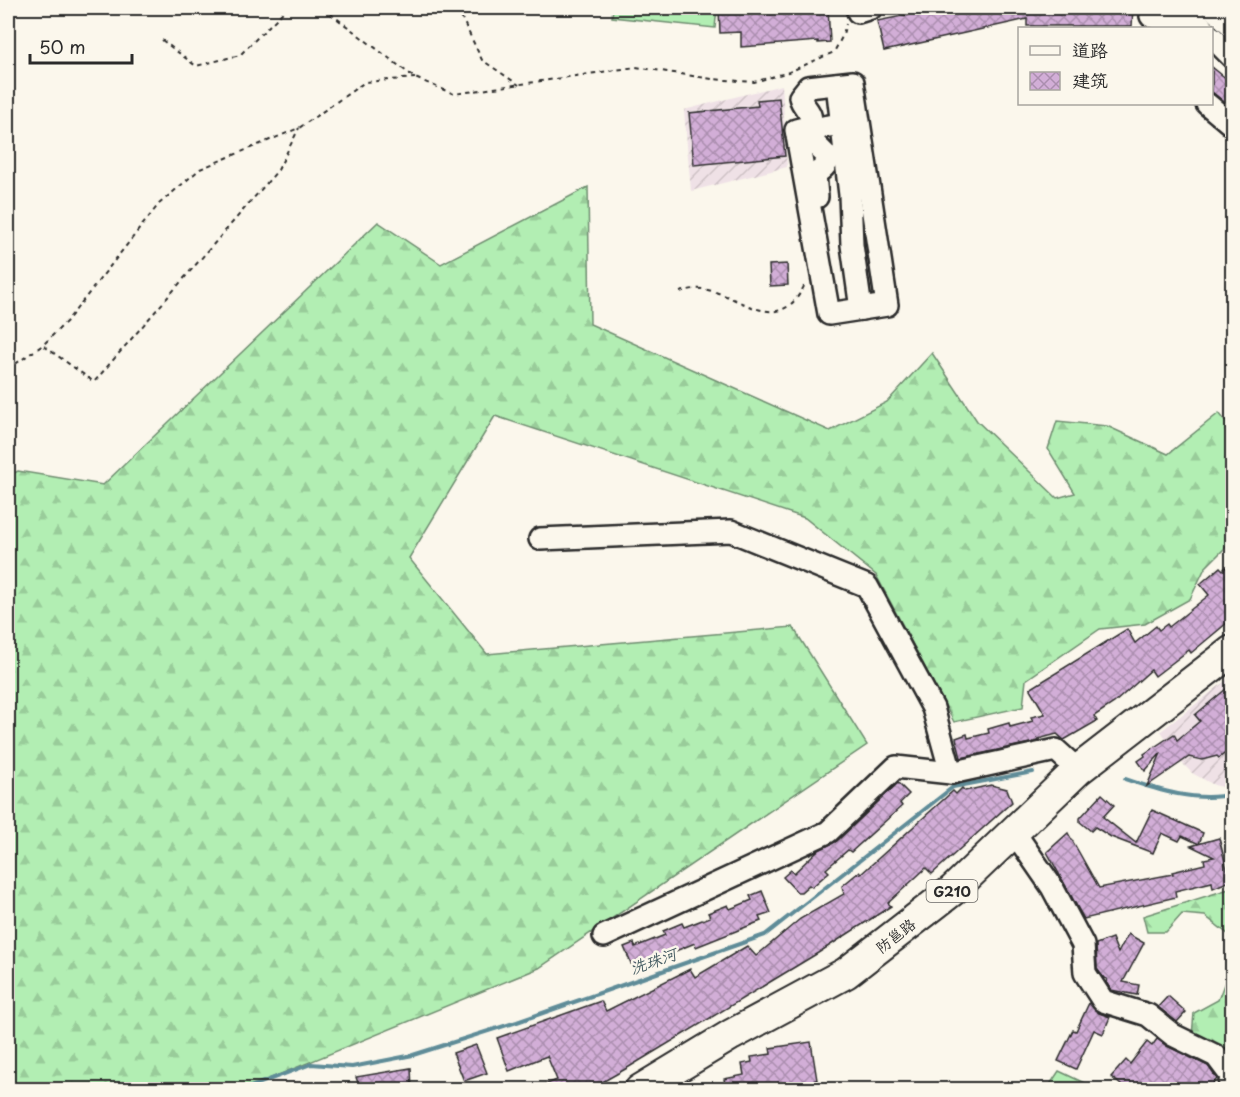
<svg xmlns="http://www.w3.org/2000/svg" width="1240" height="1097" viewBox="0 0 1240 1097" font-family="'Playpen Sans','LXGW WenKai TC',sans-serif">
<style>
.industrial{fill:url(#industrial-furrows)}
.forest{fill:url(#forest-firs);stroke:#6e8c6f;stroke-width:1.5}
.pitch{fill:#b2eeb3;stroke:#6e8c6f;stroke-width:1.5}
.lines{fill:none;stroke-linecap:round;stroke-linejoin:round}
.stream{stroke:#5e8c98;stroke-width:4}
.building{fill:url(#building-cross-hatch);stroke:#2b2b2b;stroke-width:1.5}
.minor-casing{stroke:#2b2b2b;stroke-width:26}
.highway-casing{stroke:#2b2b2b;stroke-width:34}
.path{stroke:#2b2b2b;stroke-width:2;stroke-dasharray:4.5 4.5;stroke-linecap:butt}
.minor{stroke:#fbf7ec;stroke-width:21}
.highway{stroke:#fbf7ec;stroke-width:30}
.labels{text-anchor:middle;dominant-baseline:central;stroke-width:5;stroke-linejoin:round;paint-order:stroke}
.shield{fill:#fbf7ec;stroke:#696865;stroke-width:1.5}
.shield-label{font-size:14px;font-weight:bold;fill:#2b2b2b}
.street-label{font-size:15px;fill:#2b2b2b;stroke:#fbf7ec}
.water-label{font-size:16px;font-style:italic;fill:#445b61;stroke:#fbf7ec}
</style>
<defs>
<pattern id="industrial-furrows" width="10" height="10" patternUnits="userSpaceOnUse" patternTransform="scale(1.5)"><rect width="10" height="10" fill="#efe1e6"/><path d="M-1 1l2-2M0 10L10 0M9 11l2-2" fill="none" stroke="#cdc1c5"/></pattern>
<pattern id="forest-firs" width="22" height="20" patternUnits="userSpaceOnUse" patternTransform="scale(1.5)"><rect width="22" height="20" fill="#b2eeb3"/><path d="M5 1l3.5 6h-7zM16 11l3.5 6h-7z" fill="#99cc9a"/></pattern>
<pattern id="building-cross-hatch" width="8" height="8" patternUnits="userSpaceOnUse" patternTransform="scale(1.5)"><rect width="8" height="8" fill="#d2aed7"/><path d="M0 0l8 8M0 8l8-8" fill="none" stroke="#ab8eaf"/></pattern>
</defs>
<rect width="100%" height="100%" fill="#fbf7ec"/>
<filter id="ink" filterUnits="userSpaceOnUse"><feTurbulence type="fractalNoise" baseFrequency=".0167" numOctaves="2"/><feDisplacementMap in="SourceGraphic" scale="12" xChannelSelector="R" yChannelSelector="G"/><feConvolveMatrix kernelMatrix="1 2 1 2 8 2 1 2 1" color-interpolation-filters="sRGB"/></filter>
<g filter="url(#ink)">
<g class="industrial">
<path d="M782,85L787,167L691,191L684,110Z"/>
<path d="M1232,676V789L1214,785L1192,773L1181,762L1161,731Z"/>
</g>
<g class="forest">
<path d="M588,187L590,324L830,431L887,402L932,353L977,421L1057,498L1075,493L1048,449L1057,421L1107,426L1168,454L1219,413L1232,429V541L1205,568L1190,599L1145,624L1100,629L1026,680L1023,707L954,722L876,575L805,518L495,416L409,558L487,654L793,627L867,745L539,968L244,1089H8V476L18,471L103,485L378,222L441,264Z"/>
<path d="M1232,888V1063L1192,1036L1194,1013L1218,1000L1231,966L1229,935L1205,916L1182,914L1166,932H1147L1143,916Z"/>
<path d="M1059,1071L1097,1089H1047Z"/>
</g>
<path class="pitch" d="M613,8H717L715,28L612,17Z"/>
<g class="lines">
<g class="stream">
<path d="M1125,779C1157,790 1198,803 1232,794"/>
<path d="M242,1090L311,1064L352,1067L413,1055L517,1022L765,935L953,787L1033,772"/>
</g>
</g>
<g class="building">
<path d="M719,8H828L830,42L818,43V41L741,47V32L720,33Z"/>
<path d="M942,8H1133L1132,26H1027V19L884,51L877,21Z"/>
<path d="M1212,67L1233,84V109L1212,92Z"/>
<path d="M779,98L785,156L694,165L689,113L758,106L757,100Z"/>
<path d="M787,264L788,285L770,286L769,265Z"/>
<path d="M1233,560V618L1191,653L1189,650L1155,676L1151,670L1114,703L1094,716L1097,721L1064,740L1057,734L1038,739L1039,741L961,758L956,738L967,734L968,738L989,733L988,729L1009,723L1010,727L1033,721L1031,717L1045,714L1030,689L1127,629L1135,643L1156,626L1159,630L1167,624L1169,627L1209,595L1200,584L1220,567L1223,570Z"/>
<path d="M1233,683V747L1219,758L1217,756L1202,760L1189,757L1147,786L1161,753L1145,771L1138,761L1145,756L1144,754L1174,734L1177,740L1200,721L1195,715Z"/>
<path d="M898,783L909,794L900,803L902,806L851,852L848,850L826,869L829,872L812,887L809,885L801,892H797L783,877L791,870L794,873L817,851L837,841Z"/>
<path d="M991,785L1007,789L1012,802L932,874L926,868L888,903L891,906L818,953L629,1067L590,1089H534L557,1080L547,1056L509,1071L497,1038L601,1001L606,1011L690,969L695,977L747,946L756,956L800,919L844,894L842,886L859,872L861,874L953,791L956,794L962,788L965,791Z"/>
<path d="M1102,794L1114,805L1103,817L1136,843L1152,810L1203,833L1199,844L1182,836L1179,841L1162,833L1153,853L1111,837L1095,827L1091,831L1080,822V818Z"/>
<path d="M1068,833L1099,888L1173,874L1172,872L1205,864L1204,859L1214,857L1191,846L1219,838L1230,881L1213,888L1212,882L1175,891L1176,897L1084,919L1047,852Z"/>
<path d="M762,891L771,913L759,917L761,921L696,947L695,943L668,954L669,958L647,966L646,963L633,968L624,947L634,943L635,947L665,935L663,931L682,923L684,927L710,917L708,913L728,905L730,909L752,900L750,896Z"/>
<path d="M1128,934L1144,943L1123,982L1139,985L1137,995L1111,990L1106,982L1107,979L1104,978L1097,969L1096,944L1112,938L1118,953Z"/>
<path d="M1168,996L1186,1012L1177,1022L1158,1007Z"/>
<path d="M1089,1003L1099,1013L1110,1017L1103,1034L1094,1030L1076,1069L1058,1061L1073,1030L1076,1031Z"/>
<path d="M1157,1039L1167,1046L1208,1066L1217,1079L1208,1089H1126L1111,1077L1126,1060L1130,1064L1147,1042L1152,1046Z"/>
<path d="M811,1042L817,1080L776,1086L777,1089H726L724,1079L744,1075L742,1064L752,1062L751,1057L771,1054L770,1048Z"/>
<path d="M476,1045L487,1073L464,1081L453,1053Z"/>
<path d="M411,1068L412,1089H360L356,1077Z"/>
</g>
<g class="lines">
<g class="minor-casing">
<g id="minor">
<path d="M1183,8L1203,28"/>
<path d="M1212,8L1232,26"/>
<path d="M858,12L871,8"/>
<path d="M1151,16L1176,25L1180,28"/>
<path d="M1212,37L1232,57"/>
<path d="M853,82L887,305L829,314L796,130L808,127C816,112 803,110 800,97L808,87Z"/>
<path d="M837,84L850,195L852,245L861,309"/>
<path d="M1207,104L1232,125"/>
<path d="M817,197L815,174C838,159 825,155 812,141C814,125 828,126 841,125"/>
<path d="M540,539L731,531L867,586L933,708L951,773"/>
<path d="M1014,832L1052,887L1083,945L1085,973L1103,1001L1148,1015L1173,1035L1216,1056L1231,1076L1229,1090"/>
<path d="M604,936L828,832L896,767L951,773L1056,750L1078,770"/>
</g>
</g>
<g class="highway-casing">
<path id="highway" d="M640,1090L731,1035L846,973L953,890L1078,770L1232,651"/>
</g>
<g class="path">
<path d="M323,8L415,78L454,94L636,67L712,79L754,82L789,72L834,52L842,37L846,24"/>
<path d="M457,8L482,60L519,85"/>
<path d="M162,40L196,66L240,55L287,8"/>
<path d="M680,292C687,290 696,288 703,289C742,295 780,340 806,282"/>
<path d="M44,346L94,382L278,170L299,128"/>
<path d="M8,369L43,345L67,321L159,204L200,169L299,128L365,82L415,78"/>
</g>
<use href="#minor" class="minor"/>
<use href="#highway" class="highway"/>
</g>
</g>
<g class="labels">
<rect class="shield" x="926.5" y="880" width="51" height="22" rx="4.5"/>
<g class="shield-label">
<text x="952" y="891">G210</text>
</g>
<g class="street-label">
<text transform="translate(895 935) rotate(-38)">防邕路</text>
</g>
<g class="water-label">
<text transform="translate(653 960) rotate(-19)">洗珠河</text>
</g>
</g>
<rect width="1240" height="1097" fill="none" stroke="#fbf7ec" stroke-width="30"/>
<rect x="15" y="15" width="1210" height="1067" fill="none" stroke="#2b2b2b" stroke-width="2" filter="url(#ink)"/>
<rect x="1018" y="27" width="195" height="78" fill="#fbf7ec" stroke="#a8a59f" stroke-width="1.5"/>
<rect x="1030" y="46" width="30" height="9" fill="#fbf7ec" stroke="#a8a59f" stroke-width="1.5"/>
<text x="1072" y="57" font-size="18" fill="#2b2b2b">道路</text>
<rect x="1030" y="72" width="30" height="18" fill="url(#building-cross-hatch)" stroke="#a8a59f" stroke-width="1.5"/>
<text x="1072" y="87" font-size="18" fill="#2b2b2b">建筑</text>
<path d="M30 54v9h102v-9" fill="none" stroke="#2b2b2b" stroke-width="3"/>
<text x="39" y="54" font-size="18" fill="#2b2b2b" stroke="#fbf7ec" stroke-width="4.5" paint-order="stroke">50 m</text>
</svg>
